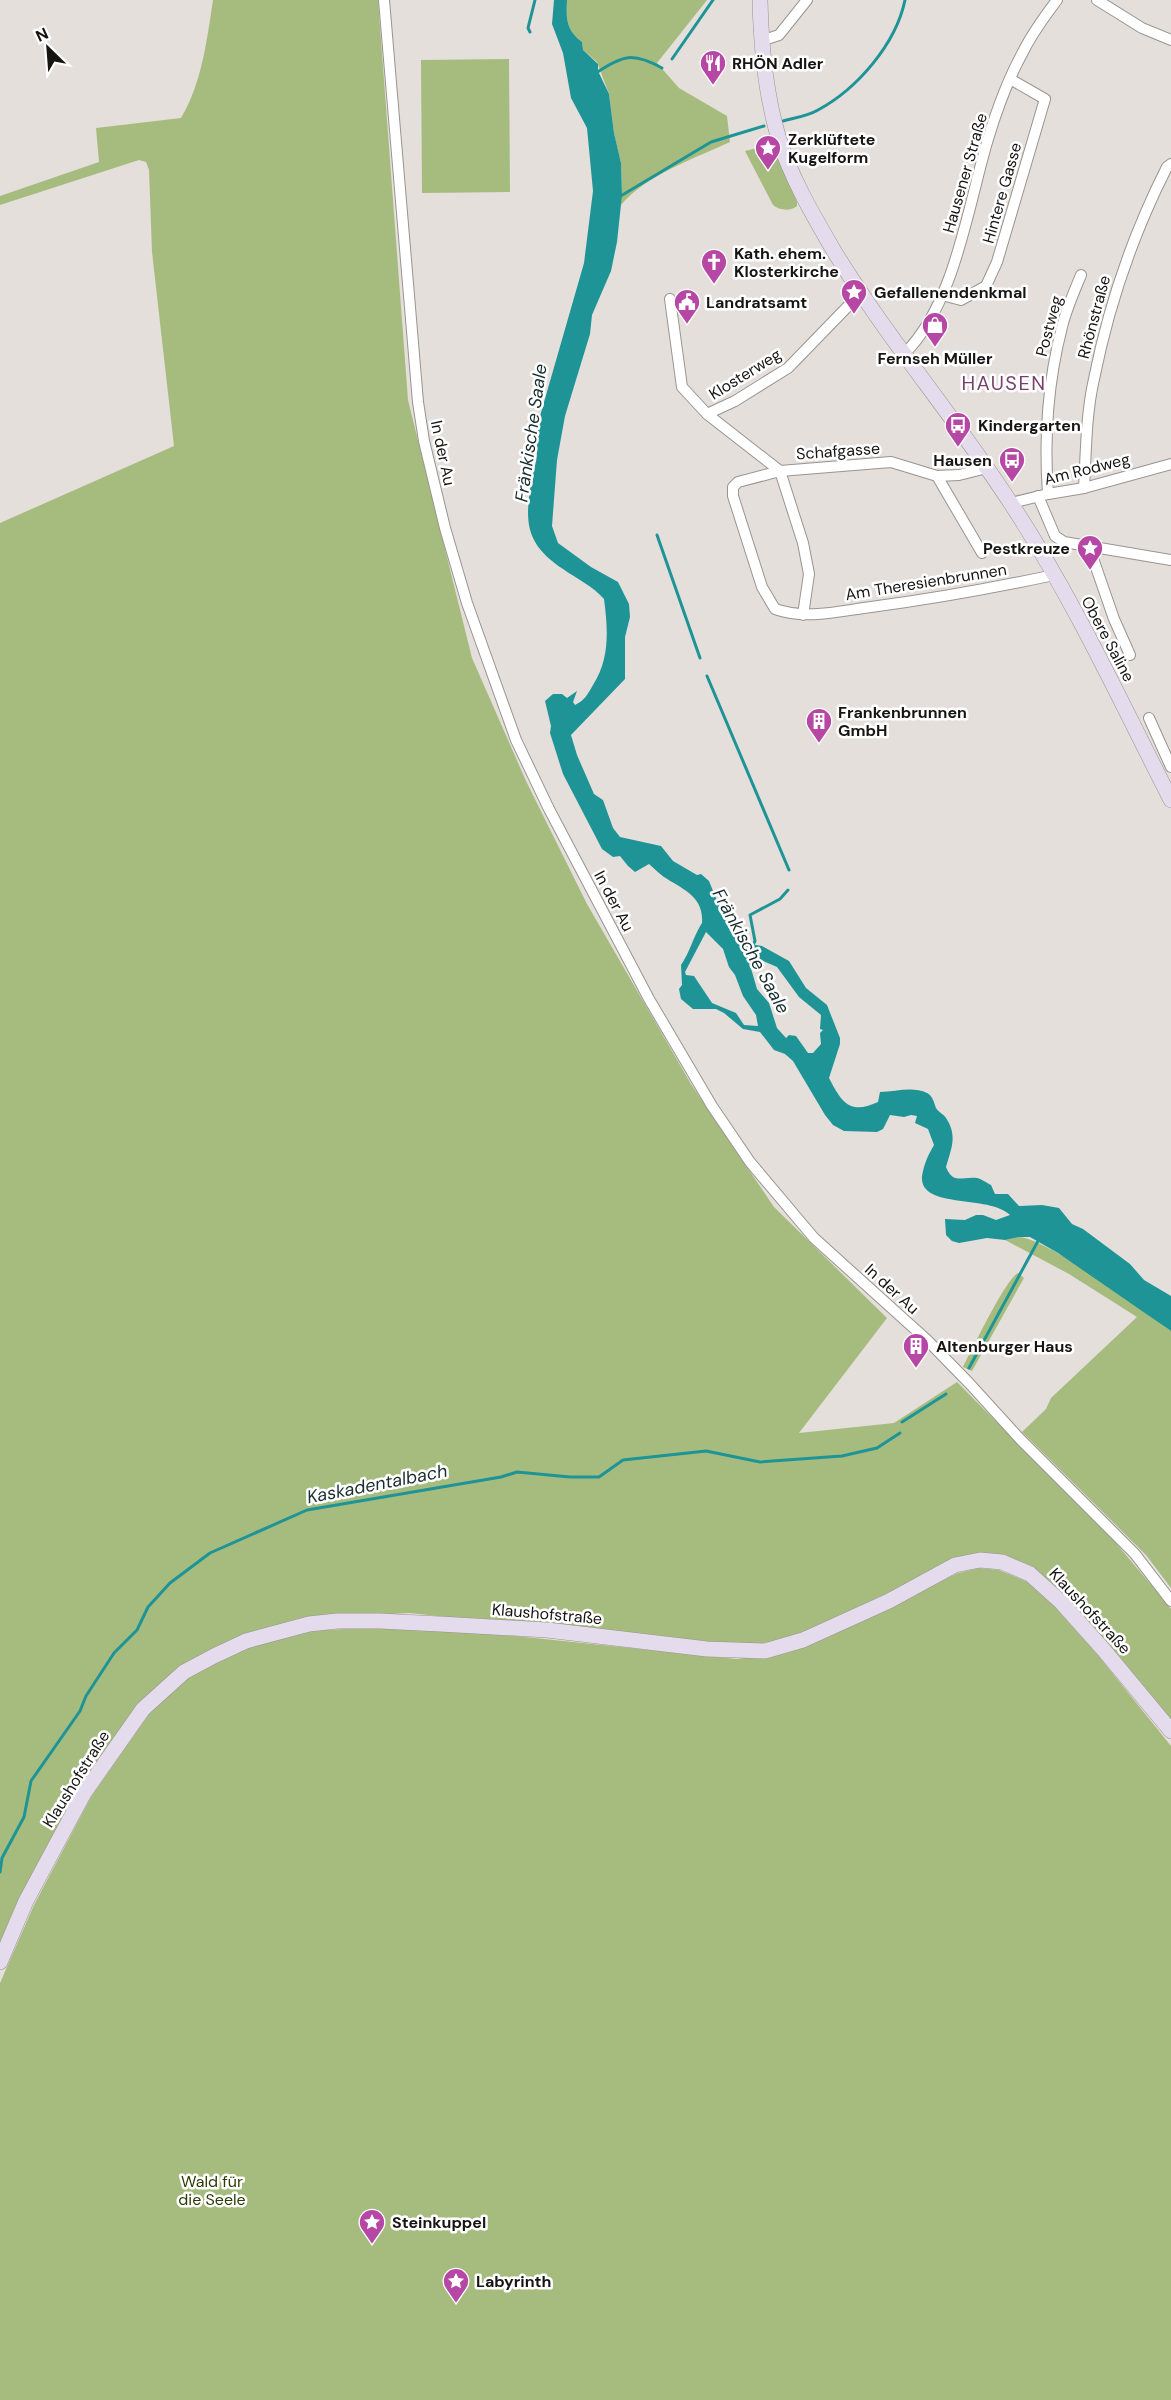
<svg xmlns="http://www.w3.org/2000/svg" width="1171" height="2400" viewBox="0 0 1171 2400" font-family="'DM Sans',sans-serif">
<style>
.green{fill:#a6bc7f}
.water{fill:#1e9496;fill-rule:evenodd}
.lines{fill:none;stroke-linecap:round;stroke-linejoin:round}
.stream{stroke:#1e9496;stroke-width:3}
.street-casing{stroke:#999490;stroke-width:12}
.secondary-casing{stroke:#999490;stroke-width:16}
.street{stroke:#fff;stroke-width:10}
.secondary{stroke:#e4dbed;stroke-width:15}
.labels{text-anchor:middle;dominant-baseline:central;stroke-width:5;stroke-linejoin:round;paint-order:stroke}
.poi-label{font-size:16px;font-weight:bold;fill:#171514;stroke:#fff;text-anchor:start}
.street-label{font-size:16px;fill:#171514;stroke:#fff}
.park-label{font-size:16px;fill:#2d3c07;stroke:#fff}
.water-label{font-size:18px;font-style:italic;fill:#1a2e2e;stroke:#fff}
.quarter-label{font-size:20px;letter-spacing:1.5px;fill:#783f6c;stroke:#fff}
</style>
<rect width="100%" height="100%" fill="#e4dfdb"/>
<g class="green">
<path d="M213,0H378L408,400L472,658L526,781L587,904L691,1084L774,1207L887,1318L799,1433L894,1423L957,1382L1116,1543L1171,1609V1724L1032,1571L954,1562L789,1639L736,1647L409,1613L309,1619L242,1637L140,1706L0,1952V523L174,446L152,252L149,170L146,162L139,160L0,205V196L99,162L96,128L181,118C202,83 207,39 213,0Z"/>
<path d="M567,0H707L657,63L679,88L727,116L730,142C692,160 647,174 620,206L622,195L621,163L614,133L609,94L597,62L583,50L582,42C566,30 566,19 567,0Z"/>
<path d="M509,59L510,192L422,193L421,60Z"/>
<path d="M773,144L797,202V206C790,212 779,210 773,205L745,151Z"/>
<path d="M1019,1237C1049,1239 1141,1310 1171,1331V1588L1146,1555L1022,1432L1046,1409L1051,1398L1137,1317L1069,1274L1005,1240Z"/>
<path d="M1018,1273L1024,1278L972,1371L963,1367C972,1350 1005,1280 1018,1273Z"/>
<path d="M979,1568L999,1570L1026,1581L1055,1607L1097,1654L1171,1746V2400H0V1983L34,1905L91,1797L149,1714L188,1677L247,1648L311,1631L409,1625L737,1659L793,1651L958,1573Z"/>
</g>
<path class="water" d="M554,0H567C566,19 566,30 582,42L583,50L598,64V71L609,94L614,133L621,163L622,195L617,242L611,271L592,315L590,334L565,416L557,460L552,526L558,543L591,567L618,582L629,604L630,617L625,637V679L571,735L577,755L594,794L603,800L613,828L620,837L661,846L673,861L697,875L701,874L709,881L718,903L733,914H728L725,919L730,931L744,943L762,946L789,961L806,988L827,1005L840,1038V1044L829,1078C842,1103 850,1115 878,1102L880,1092C896,1092 912,1086 927,1093C933,1096 934,1103 936,1108C939,1113 944,1114 946,1118C958,1136 951,1149 946,1167C953,1185 962,1176 977,1178C982,1179 987,1183 991,1185L995,1194H1008L1019,1206L1042,1205L1059,1208L1072,1224L1083,1229L1130,1264L1144,1280L1171,1296V1331L1058,1253L1030,1237H1019L1005,1240L987,1238L959,1243L952,1241L946,1235L945,1219L965,1220L976,1215H983L996,1220L1010,1215C988,1194 919,1210 922,1176C924,1164 928,1155 934,1145L928,1129L915,1123L917,1116L911,1115L904,1117L890,1115L883,1129L877,1132L844,1131L833,1125L825,1115L793,1061L785,1054L774,1050L760,1032L743,1029L724,1013L716,1009H693L681,999L679,989L682,985L681,965C690,952 693,937 702,923C704,896 682,889 664,877C658,873 654,868 649,864L635,872L628,866L620,856L613,857L602,849L563,774L550,733L551,726L545,701L553,694H562L567,698L577,691L573,702L575,705C584,701 588,694 593,685C610,659 608,629 604,599C593,586 577,579 563,569C523,542 525,520 532,476C534,469 537,461 537,453C537,445 535,438 536,430L584,263L593,191L587,128L571,98L563,53L552,24ZM706,932L723,949L729,967L735,975L743,996L756,1015L758,1026L744,1025L736,1013L712,1003L694,976L686,975L685,972ZM756,958L777,967L799,997L821,1015L820,1029L823,1030L820,1033L821,1044L813,1053H808L796,1036L789,1035L786,1038L777,1028L769,1003L757,989L750,965Z"/>
<g class="lines">
<g class="stream">
<path d="M530,32L528,28L535,0"/>
<path d="M672,59L713,0"/>
<path d="M596,73C623,55 633,52 662,68"/>
<path d="M783,121C794,118 808,116 818,110C857,89 896,44 905,0"/>
<path d="M619,197L711,142L764,126"/>
<path d="M657,535L700,658"/>
<path d="M707,676L789,870"/>
<path d="M751,949L755,941L750,915L780,899L788,890"/>
<path d="M969,1368L1038,1241"/>
<path d="M902,1422L946,1394"/>
<path d="M0,1872L2,1858L24,1817L31,1781L80,1711L86,1696L114,1653L137,1630L148,1607L170,1583L210,1553L307,1510L501,1477L517,1472L570,1477H599L623,1460L706,1451L760,1462L842,1456L877,1448L900,1433"/>
</g>
<g class="street-casing">
<g id="street">
<path d="M384,0L418,402L424,441L445,528L467,603L516,740L549,809L649,999L712,1106L750,1162L814,1238L927,1340L969,1383L1020,1439L1135,1554L1171,1601"/>
<path d="M1097,0L1142,28L1171,40"/>
<path d="M761,41L779,35L807,0"/>
<path d="M942,295L961,300L986,286L997,262L1045,99L1010,79"/>
<path d="M670,299L682,387L707,414L735,401L788,368L853,301L862,297"/>
<path d="M904,354C955,305 968,205 988,139C997,109 1009,77 1024,50C1033,32 1045,16 1057,0"/>
<path d="M707,414L780,471L891,462L937,476L959,475L987,468"/>
<path d="M937,476L982,553"/>
<path d="M1084,488C1086,452 1086,414 1094,379C1109,304 1133,234 1167,167L1171,164"/>
<path d="M1048,494C1044,439 1048,381 1062,327C1066,310 1074,292 1081,275"/>
<path d="M1038,496L1055,536L1064,542L1171,560"/>
<path d="M1011,503L1048,494L1084,488L1171,464"/>
<path d="M1089,547L1114,619L1130,655"/>
<path d="M803,615L809,574L803,543L780,471L738,482L733,487V496L762,587L775,609C806,620 840,611 871,607C932,599 993,588 1054,575"/>
<path d="M1149,718L1171,767"/>
</g>
</g>
<g class="secondary-casing">
<g id="secondary">
<path d="M760,0C761,46 765,91 778,136C790,176 813,215 834,251C887,338 954,416 1010,502C1072,596 1120,700 1171,800"/>
<path d="M0,1962L26,1901L84,1793L143,1709L184,1672L214,1656L246,1641L309,1624L337,1621H380L440,1624L547,1630L707,1649L765,1651L803,1640L889,1601L955,1565L980,1560L1002,1562L1030,1574L1061,1602L1103,1649L1171,1731"/>
</g>
</g>
<use href="#street" class="street"/>
<use href="#secondary" class="secondary"/>
</g>
<defs>
<g id="restaurant-pin" transform="scale(1.35)"><path d="M0 17L-7.5 6A9.5 9.5 0 1 1 7.5 6Z" fill="#b747a4" stroke="#fff"/><path d="M-5-6h1v4h1v-4h1v4h1v-4h1v5L-1.5 .5V6h-2V.5L-5-1ZM5-6V6H3V1.5H1.5Q1.5-4 5-6Z" fill="#fff"/></g>
<g id="sight-pin" transform="scale(1.35)"><path d="M0 17L-7.5 6A9.5 9.5 0 1 1 7.5 6Z" fill="#b747a4" stroke="#fff"/><path d="M0-6L1.8-2.2L6-1.7L2.9 1.2L3.7 5.4L0 3.3L-3.7 5.4L-2.9 1.2L-6-1.7L-1.8-2.2Z" fill="#fff"/></g>
<g id="church-pin" transform="scale(1.35)"><path d="M0 17L-7.5 6A9.5 9.5 0 1 1 7.5 6Z" fill="#b747a4" stroke="#fff"/><path d="M-1.2-6h2.4v3.5h3.3v2.4h-3.3V6h-2.4V-.1h-3.3v-2.4h3.3Z" fill="#fff"/></g>
<g id="civic-pin" transform="scale(1.35)"><path d="M0 17L-7.5 6A9.5 9.5 0 1 1 7.5 6Z" fill="#b747a4" stroke="#fff"/><path d="M-.6-6.5H3V-4.5H.6V-3L4-1V1h2V6H-6V1h2V-1L-.6-3ZM-1.2 2.5V6h2.4V2.5Z" fill="#fff"/></g>
<g id="shop-pin" transform="scale(1.35)"><path d="M0 17L-7.5 6A9.5 9.5 0 1 1 7.5 6Z" fill="#b747a4" stroke="#fff"/><path d="M-5-2.5h2.3a2.7 3.5 0 0 1 5.4 0H5L5.5 6h-11ZM-1.5-2.5h3a1.5 2.3 0 0 0-3 0Z" fill="#fff"/></g>
<g id="bus-pin" transform="scale(1.35)"><path d="M0 17L-7.5 6A9.5 9.5 0 1 1 7.5 6Z" fill="#b747a4" stroke="#fff"/><path d="M-5-6H5V4H4V6H2V4H-2V6H-4V4H-5ZM-3.5-4V0h7V-4ZM-3.5 1.2v1.5H-2V1.2ZM2 1.2v1.5H3.5V1.2Z" fill="#fff"/></g>
<g id="building-pin" transform="scale(1.35)"><path d="M0 17L-7.5 6A9.5 9.5 0 1 1 7.5 6Z" fill="#b747a4" stroke="#fff"/><path d="M-4-6H4V6H1V3H-1V6H-4ZM-2.5-4.3h1.7v1.8h-1.7ZM.8-4.3h1.7v1.8H.8ZM-2.5-1h1.7V.8h-1.7ZM.8-1h1.7V.8H.8Z" fill="#fff"/></g>
</defs>
<g fill-rule="evenodd">
<use href="#restaurant-pin" x="713" y="63"/>
<use href="#sight-pin" x="768" y="148"/>
<use href="#church-pin" x="714" y="262"/>
<use href="#sight-pin" x="854" y="292"/>
<use href="#civic-pin" x="687" y="302"/>
<use href="#shop-pin" x="935" y="325"/>
<use href="#bus-pin" x="958" y="425"/>
<use href="#bus-pin" x="1012" y="460"/>
<use href="#sight-pin" x="1090" y="548"/>
<use href="#building-pin" x="819" y="721"/>
<use href="#building-pin" x="916" y="1346"/>
<use href="#sight-pin" x="372" y="2222"/>
<use href="#sight-pin" x="456" y="2281"/>
</g>
<g class="labels">
<g class="poi-label">
<text x="732" y="63">RHÖN Adler</text>
<text x="788" y="139">Zerklüftete<tspan x="788" dy="18">Kugelform</tspan></text>
<text x="734" y="253">Kath. ehem.<tspan x="734" dy="18">Klosterkirche</tspan></text>
<text x="874" y="292">Gefallenendenkmal</text>
<text x="706" y="302">Landratsamt</text>
<text x="935" y="358" text-anchor="middle">Fernseh Müller</text>
<text x="978" y="425">Kindergarten</text>
<text x="992" y="460" text-anchor="end">Hausen</text>
<text x="1070" y="548" text-anchor="end">Pestkreuze</text>
<text x="838" y="712">Frankenbrunnen<tspan x="838" dy="18">GmbH</tspan></text>
<text x="936" y="1346">Altenburger Haus</text>
<text x="392" y="2222">Steinkuppel</text>
<text x="476" y="2281">Labyrinth</text>
</g>
<g class="street-label">
<text transform="translate(965 173) rotate(-74)">Hausener Straße</text>
<text transform="translate(1002 193) rotate(-74)">Hintere Gasse</text>
<text transform="translate(1094 317) rotate(-75)">Rhönstraße</text>
<text transform="translate(1049 326) rotate(-75)">Postweg</text>
<text transform="translate(745 374) rotate(-32)">Klosterweg</text>
<text transform="translate(838 451) rotate(-4)">Schafgasse</text>
<text transform="translate(443 453) rotate(78)">In der Au</text>
<text transform="translate(1087 469) rotate(-14)">Am Rodweg</text>
<text transform="translate(926 582) rotate(-9)">Am Theresienbrunnen</text>
<text transform="translate(1108 639) rotate(62)">Obere Saline</text>
<text transform="translate(614 901) rotate(62)">In der Au</text>
<text transform="translate(892 1289) rotate(42)">In der Au</text>
<text transform="translate(1090 1611) rotate(47)">Klaushofstraße</text>
<text transform="translate(547 1614) rotate(5)">Klaushofstraße</text>
<text transform="translate(76 1779) rotate(-58)">Klaushofstraße</text>
</g>
<g class="park-label">
<text x="212" y="2181">Wald für<tspan x="212" dy="18">die Seele</tspan></text>
</g>
<g class="water-label">
<text transform="translate(531 433) rotate(-82)">Fränkische Saale</text>
<text transform="translate(751 951) rotate(61)">Fränkische Saale</text>
<text transform="translate(377 1484) rotate(-11)">Kaskadentalbach</text>
</g>
<g class="quarter-label">
<text x="1004" y="383">HAUSEN</text>
</g>
</g>
<g transform="translate(48 48) rotate(335)" stroke="#ffffff" stroke-width="4.5" paint-order="stroke">
<path d="M0-4.5L10 22L0 15L-10 22Z" fill="#171514"/>
<text y="-9" font-size="16" font-weight="bold" text-anchor="middle" fill="#171514">N</text>
</g>
</svg>
